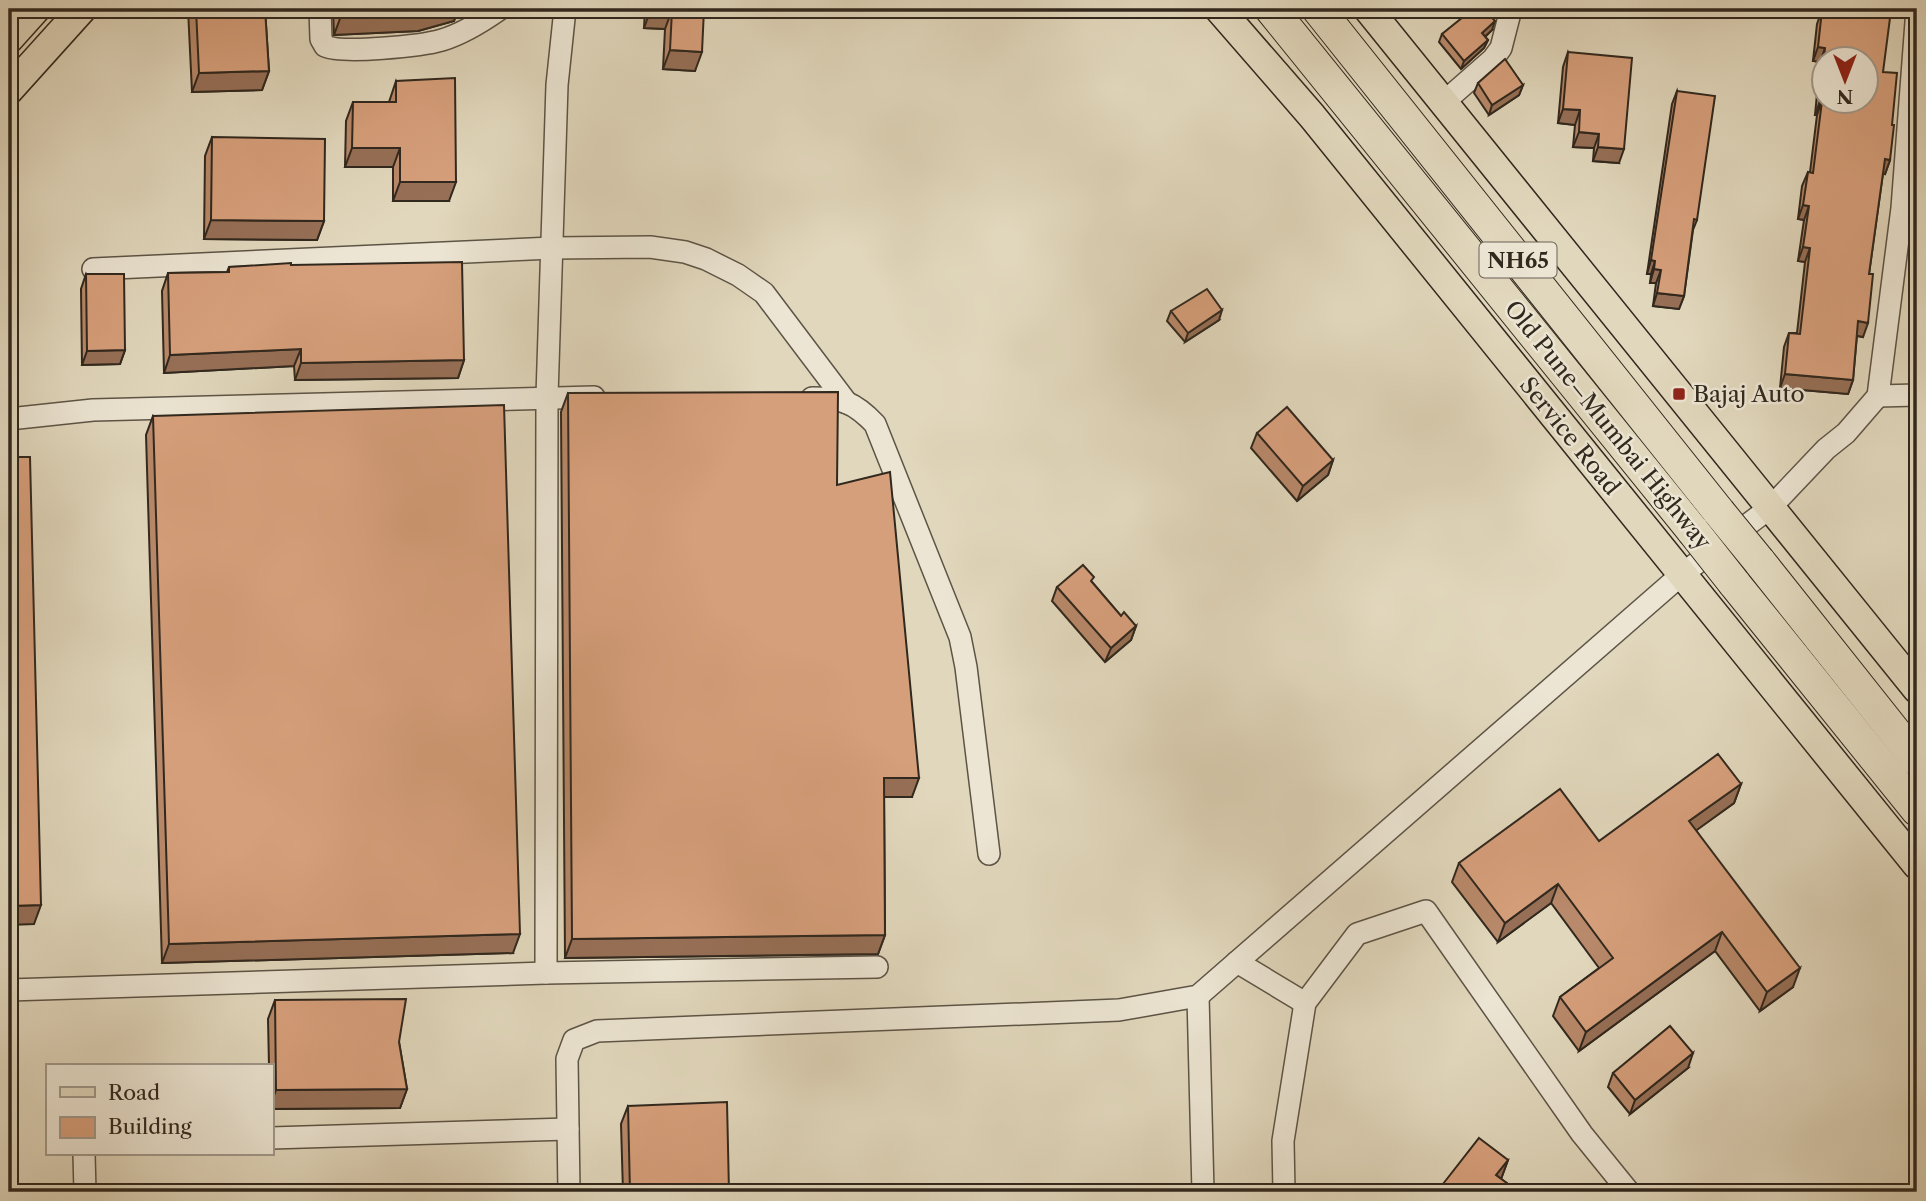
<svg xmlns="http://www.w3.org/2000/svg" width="1926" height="1201" viewBox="0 0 1926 1201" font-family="'Libre Caslon Text',serif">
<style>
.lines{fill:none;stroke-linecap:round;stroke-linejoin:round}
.minor-casing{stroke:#5d5446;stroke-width:24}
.major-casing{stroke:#31281e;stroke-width:31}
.highway-casing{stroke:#31281e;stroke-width:34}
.minor{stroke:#ece5d3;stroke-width:21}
.major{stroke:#e1d7bc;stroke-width:28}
.highway{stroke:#e1d7bc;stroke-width:32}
.highway-bridge-casing{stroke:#31281e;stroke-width:34;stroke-linecap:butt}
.highway-bridge{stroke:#e1d7bc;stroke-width:32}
.wall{fill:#b8896a;stroke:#31281e;stroke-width:2}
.shaded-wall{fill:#966f56;stroke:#31281e;stroke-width:2}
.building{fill:#d69f7b;stroke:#31281e;stroke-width:2;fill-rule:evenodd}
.poi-dot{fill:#8f2418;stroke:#ece5d3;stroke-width:2.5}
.labels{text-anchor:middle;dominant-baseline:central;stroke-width:5;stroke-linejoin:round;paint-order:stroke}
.shield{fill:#ece5d3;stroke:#696154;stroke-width:2}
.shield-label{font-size:21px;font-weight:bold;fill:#31281e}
.poi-label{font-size:23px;fill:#31281e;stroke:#ece5d3;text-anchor:start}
.street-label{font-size:23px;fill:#31281e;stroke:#ece5d3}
</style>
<rect width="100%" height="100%" fill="#e1d7bc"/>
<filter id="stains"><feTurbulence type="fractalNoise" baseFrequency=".00286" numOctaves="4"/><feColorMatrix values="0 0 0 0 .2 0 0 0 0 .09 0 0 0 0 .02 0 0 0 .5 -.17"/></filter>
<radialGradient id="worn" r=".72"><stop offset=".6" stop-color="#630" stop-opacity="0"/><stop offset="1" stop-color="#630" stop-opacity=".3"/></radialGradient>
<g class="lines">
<g class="minor-casing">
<g id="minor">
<path d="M320,9L321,39L325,46C342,54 422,46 442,40C462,34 483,21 500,9"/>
<path d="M1444,102L1493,59L1501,48L1511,9"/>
<path d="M93,269L552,248L650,247L685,252L706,259L738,275L764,293L847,403"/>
<path d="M1878,396L1917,395"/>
<path d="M812,398C842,398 854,402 875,424L960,637L966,667L989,854"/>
<path d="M9,419L93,410L594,397"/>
<path d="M1237,962L1305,1003"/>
<path d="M546,973L547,396L557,85L565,9"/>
<path d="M9,990L546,973L877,967"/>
<path d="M1198,996L1203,1192"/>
<path d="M271,1138L568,1129"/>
<path d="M84,1154L85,1192"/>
<path d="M569,1192L567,1059L574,1040L597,1031L1119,1010L1198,996L1681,575L1771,507L1826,449L1846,433L1878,396L1902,208L1917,9"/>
<path d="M1284,1192L1283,1141L1305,1003L1357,934L1426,911L1582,1134L1629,1192"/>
</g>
</g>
<g class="major-casing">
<g id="major">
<path d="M1219,9L1312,116L1917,865"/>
<path d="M1368,9L1917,689"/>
<path d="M9,39L36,9"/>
<path d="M9,90L82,9"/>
</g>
</g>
<g class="highway-casing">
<g id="highway">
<path d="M1271,9L1693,531"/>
<path d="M1318,9L1719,512"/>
<path d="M1759,561L1917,760"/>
<path d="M1734,583L1917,810"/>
</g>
</g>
<use href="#minor" class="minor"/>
<use href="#major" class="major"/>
<use href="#highway" class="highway"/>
<g class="highway-bridge-casing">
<g id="highway-bridge">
<path d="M1719,512L1759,561"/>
<path d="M1693,531L1734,583"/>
</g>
</g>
<use href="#highway-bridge" class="highway-bridge"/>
</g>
<g class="wall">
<path d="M188,9H265L269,71L262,90L192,92Z"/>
<path d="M333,9H458L454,21L418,31L334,35Z"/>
<path d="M645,9H704L695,71L663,69L665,29L644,28Z"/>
<path d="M1822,10L1883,72L1890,160L1885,174L1883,173L1869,274L1863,337L1857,336L1853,380L1848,394L1780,388L1784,347L1789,333H1797L1805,262L1798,261L1804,220L1798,219L1802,186L1808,172H1810L1817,115H1815L1820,62L1813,61L1817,24Z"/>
<path d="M1492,30L1485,37L1488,40L1484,48L1461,69L1439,42L1442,34Z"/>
<path d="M1568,52L1619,163L1593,161L1594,148L1573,147L1575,125L1558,123L1563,67Z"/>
<path d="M396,81L449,201H393V167H345L346,121L353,102H389Z"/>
<path d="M1478,83L1523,85L1519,95L1489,115L1474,93Z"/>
<path d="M1677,91L1697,220L1693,230L1684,296L1679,309L1653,306L1656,283H1650L1651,274H1647L1672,104Z"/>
<path d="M212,137L324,221L317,240L204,239L205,156Z"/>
<path d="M291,265L464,360L458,378L295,380L294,366L164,373L162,291L168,273L227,272L229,267Z"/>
<path d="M86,274L125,350L120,364L82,365L81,289Z"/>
<path d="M1171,311L1219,320L1185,342L1167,321Z"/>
<path d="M568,393L837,485L912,797H884L885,935L878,954L565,958L561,412Z"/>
<path d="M153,416L513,953L162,963L146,435Z"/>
<path d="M1257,433L1333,460L1328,475L1297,501L1251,448Z"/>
<path d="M1092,582L1121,616L1136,626L1131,640L1105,662L1052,601L1057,587Z"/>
<path d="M1741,784L1734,803L1696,830L1793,987L1760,1011L1715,951L1579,1051L1553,1016L1560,997L1599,968L1551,903L1498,942L1452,882L1459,863L1599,841Z"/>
<path d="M275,1000L399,1042L407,1089L400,1108L271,1109V1066H269L268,1019Z"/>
<path d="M1688,1068L1630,1114L1608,1087L1613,1073Z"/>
<path d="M628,1106L729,1192H623L621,1124Z"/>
<path d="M1508,1160L1501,1179L1519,1192H1440L1443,1184Z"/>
</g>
<g class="shaded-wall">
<path d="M438,9H458L454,21L418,31L334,35L341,16Z"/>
<path d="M651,9L672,10L665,29L644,28Z"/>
<path d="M1495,21L1492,30L1479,42L1482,33Z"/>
<path d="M1488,40L1484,48L1461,69L1464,61Z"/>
<path d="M1818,47L1825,48L1820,62L1813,61Z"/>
<path d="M670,50L702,52L695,71L663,69Z"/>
<path d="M269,71L262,90L192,92L199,73Z"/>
<path d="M1523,85L1519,95L1489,115L1492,105Z"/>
<path d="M1820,101H1822L1817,115H1815Z"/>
<path d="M1563,109L1580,110L1575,125L1558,123Z"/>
<path d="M1579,132L1599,134L1594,148L1573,147Z"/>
<path d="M1598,147L1624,149L1619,163L1593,161Z"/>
<path d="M352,148H400L393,167H345Z"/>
<path d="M1885,159L1890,160L1885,174L1880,173Z"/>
<path d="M400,182H456L449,201H393Z"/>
<path d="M1803,205L1809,206L1804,220L1798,219Z"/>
<path d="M211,220L324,221L317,240L204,239Z"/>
<path d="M1803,247L1810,248L1805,262L1798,261Z"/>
<path d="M1651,260L1655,261L1651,274H1647Z"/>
<path d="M1654,269L1661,270L1656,283H1650Z"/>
<path d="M1657,293L1684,296L1679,309L1653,306Z"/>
<path d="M1222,310L1219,320L1185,342L1188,333Z"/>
<path d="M1858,321L1868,323L1863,337L1853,335Z"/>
<path d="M301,349L294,366L164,373L170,355Z"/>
<path d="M125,350L120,364L82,365L87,351Z"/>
<path d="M464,360L458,378L295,380L301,363Z"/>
<path d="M1785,374L1853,380L1848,394L1780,388Z"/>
<path d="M1333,460L1328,475L1297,501L1303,486Z"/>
<path d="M1136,626L1131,640L1105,662L1111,648Z"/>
<path d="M884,778H919L912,797H877Z"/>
<path d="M1741,784L1734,803L1683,840L1689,821Z"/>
<path d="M1558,884L1551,903L1498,942L1505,923Z"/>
<path d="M41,905L34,924L9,925V906Z"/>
<path d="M1722,932L1715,951L1579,1051L1586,1032Z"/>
<path d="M520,934L513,953L162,963L169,944Z"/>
<path d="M885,935L878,954L565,958L572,939Z"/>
<path d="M1800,968L1793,987L1760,1011L1767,992Z"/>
<path d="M1693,1053L1688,1068L1630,1114L1635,1100Z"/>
<path d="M407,1089L400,1108L271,1109V1104L276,1090Z"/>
<path d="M1508,1160L1501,1179L1496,1175Z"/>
</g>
<g class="building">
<path d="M196,9H265L269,71L199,73Z"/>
<path d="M341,9H438L425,12L341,16Z"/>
<path d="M651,9H704L702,52L670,50L672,10Z"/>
<path d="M1473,9H1485L1495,21L1482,33L1488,40L1464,61L1442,34Z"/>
<path d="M1822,10L1890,18L1883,72L1897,73L1892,125H1894L1890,160L1885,159L1869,274H1873L1868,323L1858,321L1853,380L1785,374L1789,333L1800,334L1810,248L1803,247L1809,206L1803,205L1808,172L1813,173L1822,101H1820L1825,48L1818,47ZM1824,60H1866V102H1824Z"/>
<path d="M1568,52L1632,58L1624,149L1598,147L1599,134L1579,132L1580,110L1563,109Z"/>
<path d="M1505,59L1523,85L1492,105L1478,83Z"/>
<path d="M455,78L456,182H400V148H352L353,102H396V81Z"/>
<path d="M1677,91L1715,96L1697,220L1694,219L1684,296L1657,293L1661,270L1654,269L1655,261L1651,260Z"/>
<path d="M212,137L325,139L324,221L211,220Z"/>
<path d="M462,262L464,360L301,363V349L170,355L168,273L229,272V267L291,263V265Z"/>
<path d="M86,274H124L125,350L87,351Z"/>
<path d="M1207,289L1222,310L1188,333L1171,311Z"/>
<path d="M838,392L837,485L890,472L919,778H884L885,935L572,939L568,393Z"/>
<path d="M504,405L520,934L169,944L153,416Z"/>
<path d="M1287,407L1333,460L1303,486L1257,433Z"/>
<path d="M9,457H30L41,905L9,906Z"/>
<path d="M1083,565L1094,577L1091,581L1121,616L1124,612L1136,626L1111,648L1057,587Z"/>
<path d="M1718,754L1741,784L1689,821L1800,968L1767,992L1722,932L1586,1032L1560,997L1613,958L1558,884L1505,923L1459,863L1560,789L1599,841Z"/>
<path d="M406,999L399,1042L407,1089L276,1090L275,1000Z"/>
<path d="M1670,1026L1693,1053L1635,1100L1613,1073Z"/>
<path d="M727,1102L729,1192H630L628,1106Z"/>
<path d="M1479,1138L1508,1160L1496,1175L1519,1192H1454L1443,1184Z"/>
</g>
<rect class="poi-dot" x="1672" y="387" width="14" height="14" rx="3.5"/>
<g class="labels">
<rect class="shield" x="1479.5" y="242.5" width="77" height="35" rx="5"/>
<g class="shield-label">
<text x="1518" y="260">NH65</text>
</g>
<g class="poi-label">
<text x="1693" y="394">Bajaj Auto</text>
</g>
<g class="street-label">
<text transform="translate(1608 425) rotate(51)">Old Pune–Mumbai Highway</text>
<text transform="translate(1570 436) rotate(51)">Service Road</text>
</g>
</g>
<rect width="1926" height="1201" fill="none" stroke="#e1d7bc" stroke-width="35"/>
<rect x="10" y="10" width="1905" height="1180" fill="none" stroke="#31281e" stroke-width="3.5"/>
<rect x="18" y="18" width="1891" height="1166" fill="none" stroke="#31281e" stroke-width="2"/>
<rect x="46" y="1064" width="228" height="91" fill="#ece5d3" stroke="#a1998b" stroke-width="2"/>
<rect x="60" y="1087" width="35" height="10" fill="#e1d7bc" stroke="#a1998b" stroke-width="2"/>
<text x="108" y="1100" font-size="21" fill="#31281e">Road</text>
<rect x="60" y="1117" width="35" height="21" fill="#d69f7b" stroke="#a1998b" stroke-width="2"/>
<text x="108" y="1134" font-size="21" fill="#31281e">Building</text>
<g transform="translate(1845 80) rotate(180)"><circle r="33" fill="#ece5d3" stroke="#a1998b" stroke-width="2"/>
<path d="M0-5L12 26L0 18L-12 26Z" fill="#8f2418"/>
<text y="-10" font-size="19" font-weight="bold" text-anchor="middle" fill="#31281e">N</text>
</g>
<rect width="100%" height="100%" filter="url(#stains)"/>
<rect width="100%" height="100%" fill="url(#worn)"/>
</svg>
